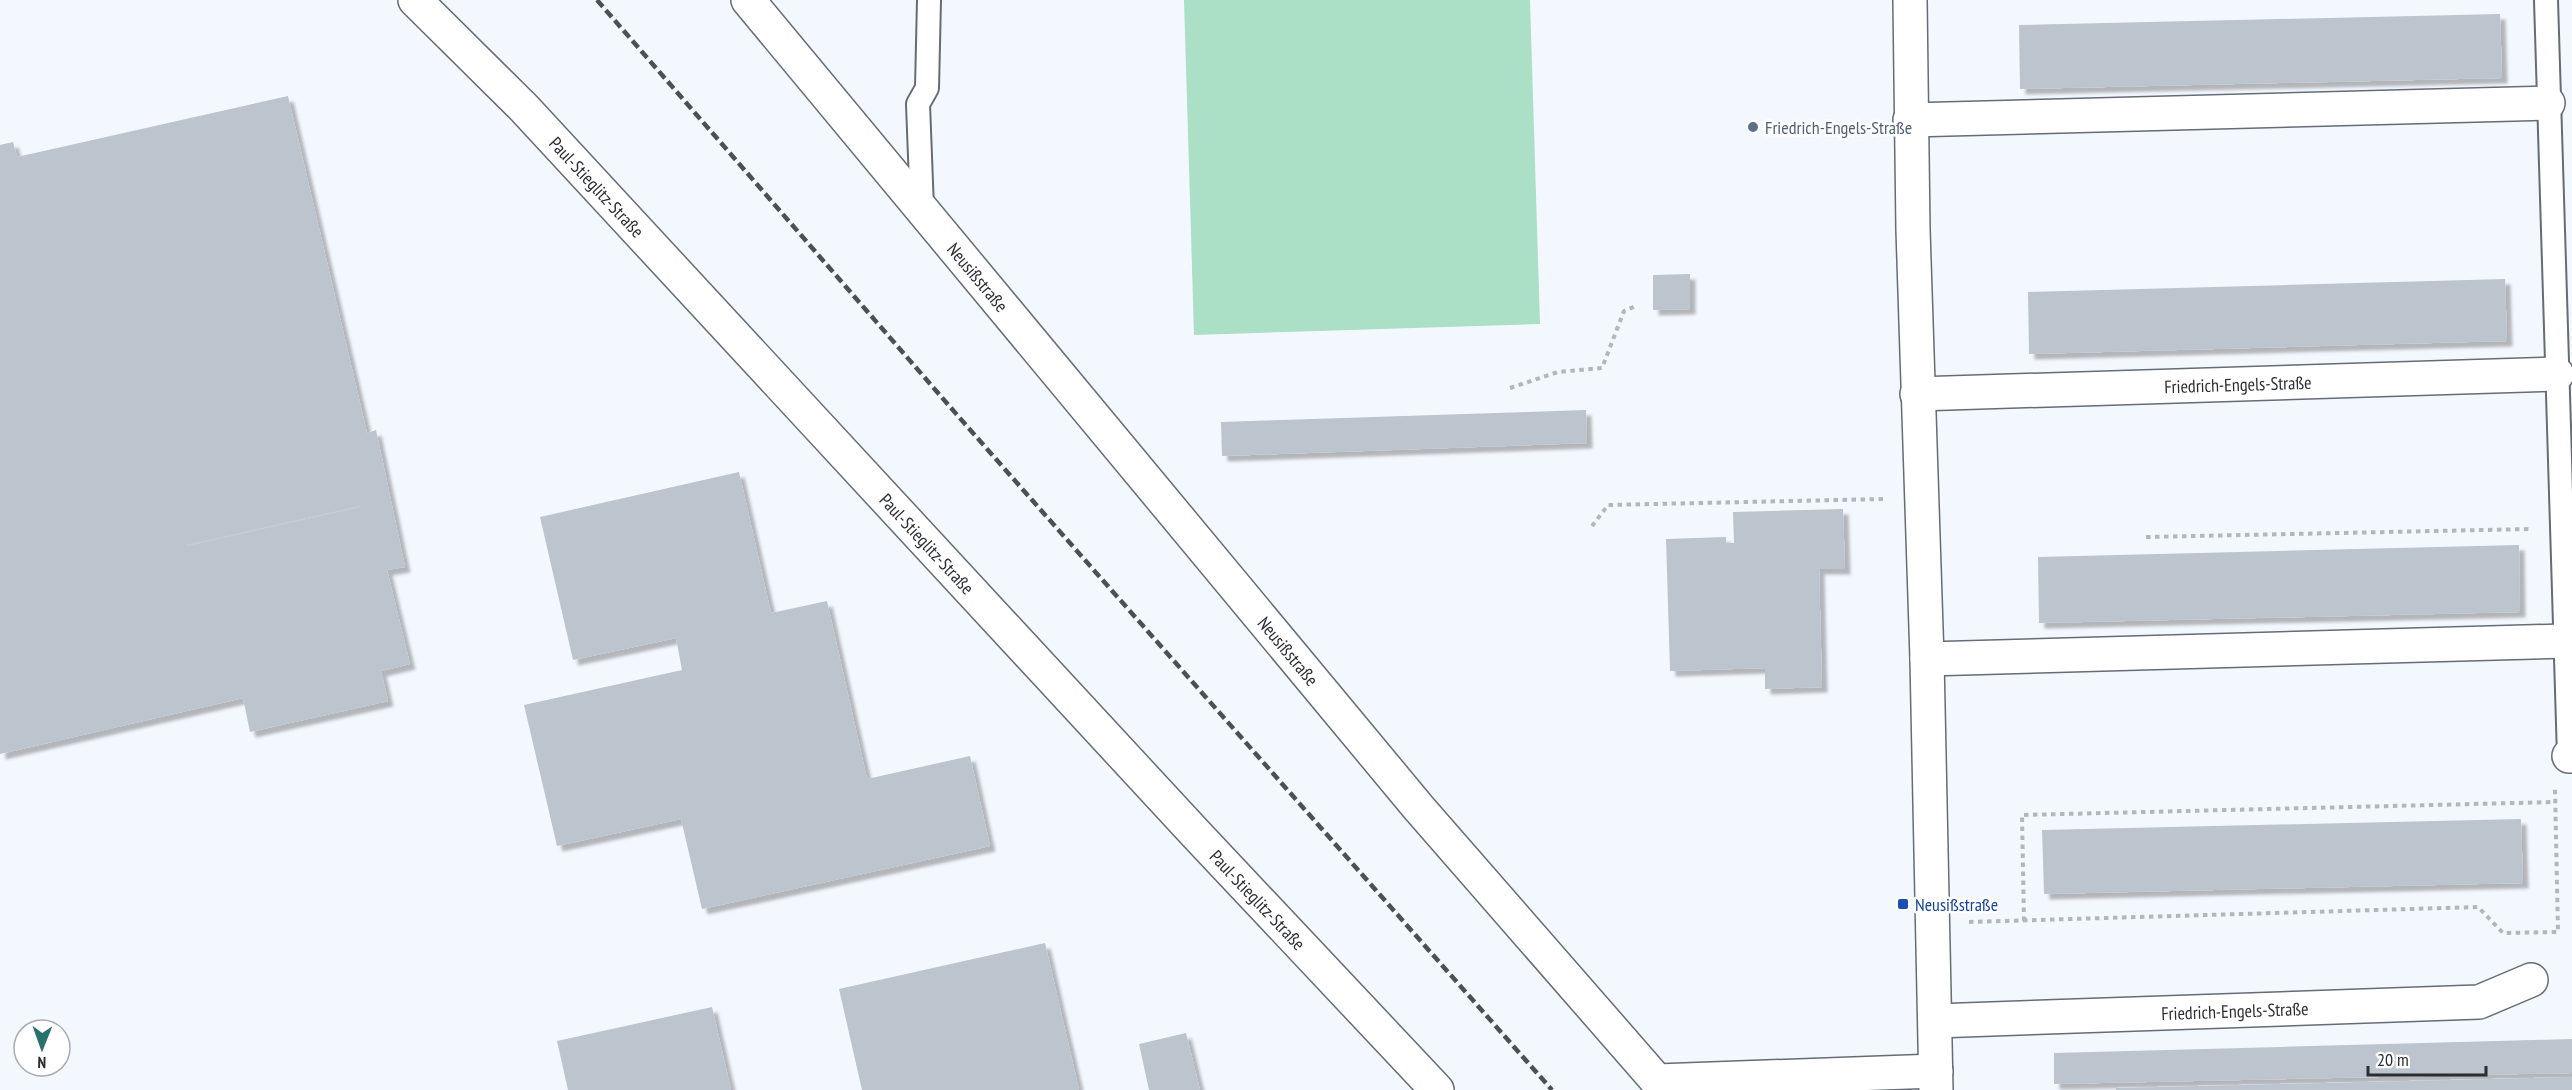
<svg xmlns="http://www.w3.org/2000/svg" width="2572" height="1090" viewBox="0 0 2572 1090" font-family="'PT Sans Narrow',sans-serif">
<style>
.green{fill:#abdfc6}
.building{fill:#bcc4ce;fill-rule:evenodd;filter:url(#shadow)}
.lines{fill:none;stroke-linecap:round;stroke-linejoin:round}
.lane-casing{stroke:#656c75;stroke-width:26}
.street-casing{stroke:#656c75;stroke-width:36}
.secondary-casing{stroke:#656c75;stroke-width:36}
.path{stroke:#b2b7bc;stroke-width:4;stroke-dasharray:4.5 4.5;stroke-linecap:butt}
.lane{stroke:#fff;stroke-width:22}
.street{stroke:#fff;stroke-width:33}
.secondary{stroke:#fff;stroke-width:33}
.rail{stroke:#4c5054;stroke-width:4.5;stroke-dasharray:9 4.5;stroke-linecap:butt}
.service-dot{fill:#5c6f8a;stroke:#fff;stroke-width:2}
.transit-dot{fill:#1a4fb4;stroke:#fff;stroke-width:2}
.labels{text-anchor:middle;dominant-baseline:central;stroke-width:5;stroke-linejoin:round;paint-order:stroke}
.service-label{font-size:18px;fill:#4e5e75;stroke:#fff;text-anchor:start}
.street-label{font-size:18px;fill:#2a2d31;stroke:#fff}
.transit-label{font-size:18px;fill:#164399;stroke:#fff;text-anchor:start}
</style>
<defs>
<filter id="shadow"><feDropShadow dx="5.5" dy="5.5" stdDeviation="1.5" flood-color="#0004"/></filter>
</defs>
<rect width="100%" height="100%" fill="#f3f8fe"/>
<path class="green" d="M1184,0H1530L1540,324L1194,335Z"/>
<g class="building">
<path d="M2500,14L2502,78L2020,89L2019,25Z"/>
<path d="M288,96L367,433L376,430L405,567L387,570L410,664L381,671L388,701L250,732L243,698L0,754V145L13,142L17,157ZM360,506V507L187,546V545Z"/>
<path d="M1690,274V309L1653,310V275Z"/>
<path d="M2505,279L2507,341L2029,354L2028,292Z"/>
<path d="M1586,410L1587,443L1222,456L1221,422Z"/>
<path d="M739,472L771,613L827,601L867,779L970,756L990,846L702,909L681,819L557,846L524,705L682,670L676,638L573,660L540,517Z"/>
<path d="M1843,509L1845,569H1819L1822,687L1765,689V668L1670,671L1666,539L1726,537V543H1734L1733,512Z"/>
<path d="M2519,545L2520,612L2039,623L2038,557Z"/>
<path d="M2521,819L2523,883L2044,894L2042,830Z"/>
<path d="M1045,943L1079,1090H862L839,989Z"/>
<path d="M712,1007L731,1090H568L557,1041Z"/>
<path d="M1186,1033L1200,1090H1149L1139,1044Z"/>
<path d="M2572,1039V1073L2054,1084V1053Z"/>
<path d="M2572,1077V1090H2116V1088Z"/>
</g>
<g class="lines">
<g class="lane-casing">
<g id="lane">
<path d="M2546,0L2569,756"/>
<path d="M922,209L918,104L927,88L929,0"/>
</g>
</g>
<g class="street-casing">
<g id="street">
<path id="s1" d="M415,0L524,108L1196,834L1437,1090"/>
<path id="s2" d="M748,0L1418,807L1657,1081L1936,1071"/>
<path d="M1910,120L2548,103"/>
<path id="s3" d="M1917,394L2557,374"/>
<path d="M1927,659L2564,641"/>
<path d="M2569,756H2572"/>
<path id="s4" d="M1935,1021L2479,1002L2531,980"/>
</g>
</g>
<g class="secondary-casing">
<path id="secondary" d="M1910,0L1913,230L1927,659L1936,1090"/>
</g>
<g class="path">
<path d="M1510,388L1558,372L1602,368L1624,311L1636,306"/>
<path d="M1592,526L1608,505L1884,499"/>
<path d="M2146,537L2530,529"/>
<path d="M2024,921L2022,815L2555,802"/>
<path d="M1969,922L2478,907L2503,933L2558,932L2555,789"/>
</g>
<use href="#lane" class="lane"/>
<use href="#street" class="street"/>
<use href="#secondary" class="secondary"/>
<path class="rail" d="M597,0L958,416L1552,1090"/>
</g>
<circle class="service-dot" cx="1753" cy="127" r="6"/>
<rect class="transit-dot" x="1897" y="898" width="12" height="12" rx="3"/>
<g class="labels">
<g class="service-label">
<text x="1765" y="127">Friedrich-Engels-Straße</text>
</g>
<g class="street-label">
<text stroke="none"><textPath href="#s1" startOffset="261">Paul-Stieglitz-Straße</textPath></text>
<text stroke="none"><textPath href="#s2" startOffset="360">Neusißstraße</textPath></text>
<text stroke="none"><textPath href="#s3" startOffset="321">Friedrich-Engels-Straße</textPath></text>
<text stroke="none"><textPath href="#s1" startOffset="747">Paul-Stieglitz-Straße</textPath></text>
<text stroke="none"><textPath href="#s2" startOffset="846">Neusißstraße</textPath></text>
<text stroke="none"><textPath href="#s1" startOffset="1233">Paul-Stieglitz-Straße</textPath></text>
<text stroke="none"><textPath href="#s4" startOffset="300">Friedrich-Engels-Straße</textPath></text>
</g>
<g class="transit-label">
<text x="1915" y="904">Neusißstraße</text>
</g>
</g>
<g transform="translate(42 1048) rotate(181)"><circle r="28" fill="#ffffff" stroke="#aaabad" stroke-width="1.5"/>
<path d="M0-4.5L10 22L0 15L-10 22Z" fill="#28716c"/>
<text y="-9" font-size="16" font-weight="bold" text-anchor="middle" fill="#2a2d31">N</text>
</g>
<path d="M2368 1066v9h118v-9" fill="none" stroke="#2a2d31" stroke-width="3"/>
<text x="2377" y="1066" font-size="18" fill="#2a2d31" stroke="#ffffff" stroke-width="4.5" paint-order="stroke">20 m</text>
</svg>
